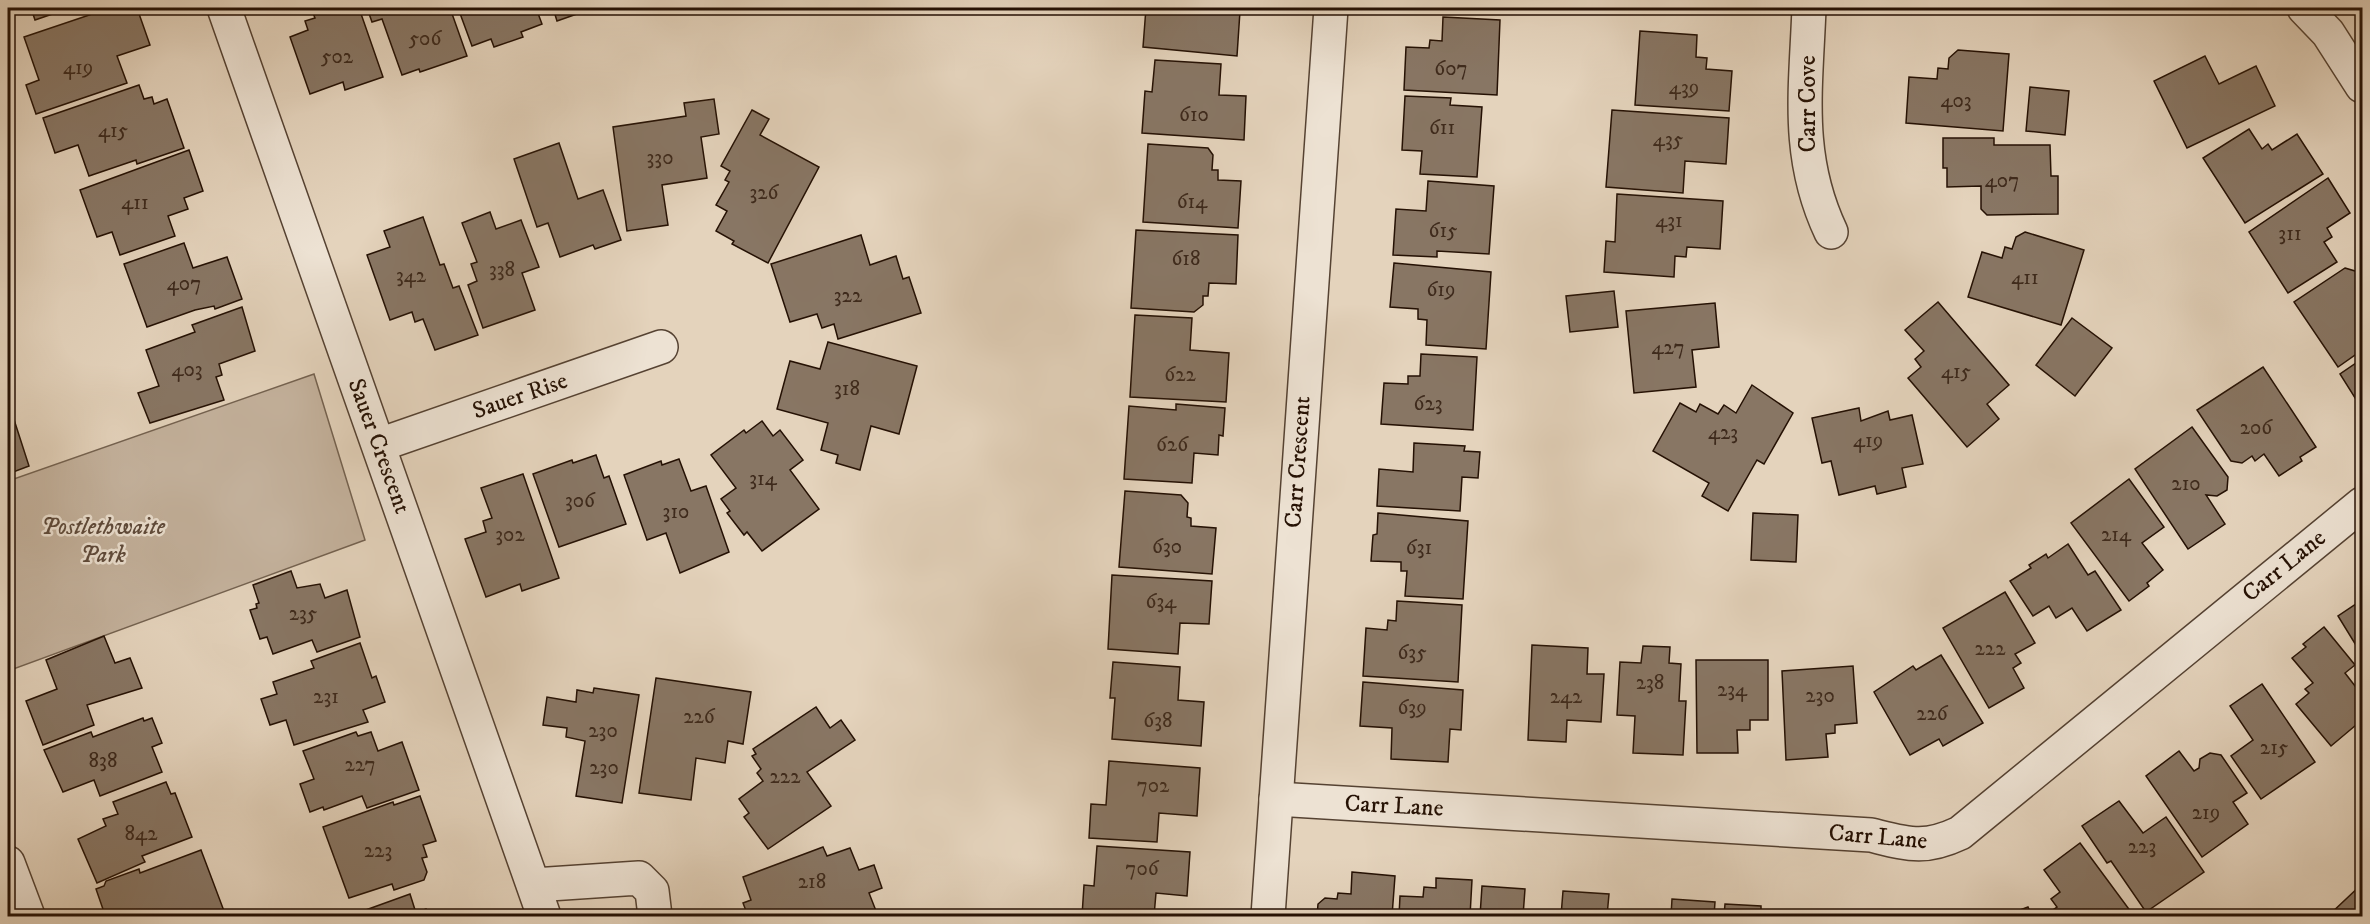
<svg xmlns="http://www.w3.org/2000/svg" width="2370" height="924" viewBox="0 0 2370 924" font-family="'IM FELL DW Pica',serif">
<style>
.green{fill:#c4b29d;stroke:#746250;stroke-width:1.5}
.building{fill:#887664;stroke:#251104;stroke-width:1.5}
.lines{fill:none;stroke-linecap:round;stroke-linejoin:round}
.minor-casing{stroke:#554232;stroke-width:36}
.minor{stroke:#ede2d3;stroke-width:33}
.labels{text-anchor:middle;dominant-baseline:central;stroke-width:5;stroke-linejoin:round;paint-order:stroke}
.number-label{font-size:21px;fill:#3e2a1c}
.street-label{font-size:24px;fill:#251104;stroke:#ede2d3}
.park-label{font-size:24px;font-style:italic;fill:#5d493a;stroke:#ede2d3}
</style>
<rect width="100%" height="100%" fill="#e4d3bc"/>
<filter id="stains"><feTurbulence type="fractalNoise" baseFrequency=".00333" numOctaves="4"/><feColorMatrix values="0 0 0 0 .2 0 0 0 0 .09 0 0 0 0 .02 0 0 0 .5 -.17"/></filter>
<radialGradient id="worn" r=".72"><stop offset=".6" stop-color="#630" stop-opacity="0"/><stop offset="1" stop-color="#630" stop-opacity=".3"/></radialGradient>
<path class="green" d="M314,374L365,540L8,671V481Z"/>
<g class="building">
<path d="M31,8H70L35,20Z"/>
<path d="M110,8H137L150,45L117,56L127,83L36,114L26,85L39,80L24,37Z"/>
<path d="M311,8H359L383,77L345,90L343,82L310,94L290,37L308,30L305,21L315,18Z"/>
<path d="M367,8H450L467,56L420,72L419,69L402,75L382,19L372,22Z"/>
<path d="M458,8H536L542,24L521,32L523,37L494,47L491,39L472,46Z"/>
<path d="M553,8H594L557,21Z"/>
<path d="M1146,8H1204L1240,11L1237,56L1143,47Z"/>
<path d="M1443,17L1500,20L1497,95L1404,90L1406,47L1429,48L1430,40L1442,41Z"/>
<path d="M1640,31L1697,35L1696,57L1707,58L1706,69L1732,71L1729,111L1635,105Z"/>
<path d="M1958,50L2009,54L2003,131L1906,123L1909,77L1937,79L1938,68L1948,69L1949,58Z"/>
<path d="M2205,56L2219,84L2256,66L2275,106L2187,148L2154,81Z"/>
<path d="M1155,60L1221,64L1219,95L1246,96L1244,140L1142,133L1145,91L1152,92Z"/>
<path d="M139,85L144,99L152,97L154,104L167,99L184,148L137,164L136,160L89,176L78,145L55,153L43,118Z"/>
<path d="M2030,87L2069,91L2065,135L2026,131Z"/>
<path d="M1405,96L1451,98L1450,105L1482,107L1477,177L1420,174L1422,151L1402,150Z"/>
<path d="M714,99L719,134L701,137L707,178L662,185L668,225L627,231L613,127L686,116L684,103Z"/>
<path d="M752,110L769,119L760,135L819,167L768,263L732,244L734,241L716,231L727,211L716,205L729,182L725,180L730,171L721,166Z"/>
<path d="M1612,110L1729,118L1726,164L1685,161L1683,193L1606,187Z"/>
<path d="M2249,129L2262,149L2268,144L2272,150L2297,134L2323,174L2245,223L2203,158Z"/>
<path d="M1943,138H1994V145H2050L2051,176H2058V214L1987,215L1981,209V186L1947,187V168H1943Z"/>
<path d="M559,143L578,199L603,190L621,240L595,249L593,245L560,257L548,223L537,227L514,159Z"/>
<path d="M1148,144L1208,148L1213,155L1212,170H1218V180L1241,181L1238,228L1143,222Z"/>
<path d="M189,150L203,191L184,198L188,209L168,216L175,236L120,255L112,232L97,237L80,190Z"/>
<path d="M2328,178L2350,213L2327,228L2332,237L2324,242L2337,262L2288,293L2249,232Z"/>
<path d="M1428,181L1494,186L1489,254L1437,251V257L1393,255L1396,209L1426,211Z"/>
<path d="M1617,194L1723,201L1720,249L1687,247L1686,257L1675,256L1674,277L1604,272L1606,241L1615,242Z"/>
<path d="M490,212L496,229L521,220L539,267L522,273L535,310L483,328L468,285L477,281L471,264L477,262L462,223Z"/>
<path d="M423,217L440,265L444,264L453,288L459,286L478,335L435,350L423,319L415,322L412,312L390,320L367,255L390,247L384,231Z"/>
<path d="M1136,230L1238,235L1236,284L1209,283L1208,296H1203V305L1194,312L1131,308Z"/>
<path d="M2025,232L2084,250L2061,325L1968,297L1982,252L2002,258L2005,247L2012,249L2016,237Z"/>
<path d="M861,235L870,265L896,256L903,279L909,277L921,313L838,339L834,324L822,328L817,314L790,322L771,264Z"/>
<path d="M184,243L193,268L227,257L242,299L215,309L214,306L195,310L147,327L124,264Z"/>
<path d="M1394,263L1491,272L1486,349L1426,345L1427,320L1418,319V309L1390,307Z"/>
<path d="M2345,268L2355,271L2362,279V350L2338,367L2294,302Z"/>
<path d="M1614,291L1618,327L1570,332L1566,296Z"/>
<path d="M1938,302L2009,385L1987,404L1999,419L1967,447L1908,378L1921,367L1915,359L1924,351L1905,330Z"/>
<path d="M1715,303L1719,347L1692,350L1696,387L1634,393L1626,311Z"/>
<path d="M242,307L255,351L219,364L222,375L216,377L224,400L150,423L138,393L159,386L146,350L195,332L192,325Z"/>
<path d="M1135,315L1192,318L1190,350L1229,353L1226,402L1130,397Z"/>
<path d="M2072,318L2112,348L2075,396L2036,365Z"/>
<path d="M828,342L917,366L899,434L871,426L860,470L836,463L838,455L821,450L828,423L777,409L790,361L820,369Z"/>
<path d="M1421,354L1477,357L1473,430L1381,424L1384,383L1408,384V376H1420Z"/>
<path d="M2362,359V409L2340,374Z"/>
<path d="M2263,367L2316,447L2300,457L2302,461L2279,476L2264,454L2255,461L2252,456L2242,463L2231,461L2197,410Z"/>
<path d="M1752,385L1793,413L1764,464L1757,460L1728,511L1702,496L1709,483L1653,451L1680,403L1696,412L1700,404L1718,414L1724,405L1736,413Z"/>
<path d="M8,401L29,466L8,474Z"/>
<path d="M1176,404L1225,408L1223,436L1219,435L1218,455L1194,453L1192,483L1124,479L1129,406L1176,410Z"/>
<path d="M1859,408L1861,421L1888,411L1890,420L1912,415L1923,464L1902,468L1906,487L1877,494L1875,486L1839,495L1831,461L1822,463L1812,418Z"/>
<path d="M762,421L773,436L780,430L803,460L790,470L819,509L762,551L747,532L744,535L727,513L730,511L721,499L736,488L711,455L744,430L746,433Z"/>
<path d="M2192,427L2228,477L2227,490L2217,496L2206,495L2225,524L2188,549L2135,469Z"/>
<path d="M1414,443L1465,446L1464,451L1480,452L1478,478L1462,477L1460,511L1377,506L1379,469L1413,472Z"/>
<path d="M596,455L604,478L609,476L626,524L559,547L533,474L572,460L573,463Z"/>
<path d="M679,459L691,491L706,486L729,552L680,573L666,533L647,540L624,475L661,461L662,465Z"/>
<path d="M523,474L559,578L522,591L520,584L486,597L465,539L486,532L483,521L492,518L481,488Z"/>
<path d="M2129,479L2164,527L2142,543L2163,570L2147,583L2149,586L2129,601L2071,523Z"/>
<path d="M1125,491L1181,495L1188,503L1187,517L1191,518V526L1216,528L1212,574L1119,567Z"/>
<path d="M1378,513L1468,521L1463,599L1405,596L1407,571H1401V562L1371,561L1373,535L1377,534Z"/>
<path d="M1753,513L1798,515L1796,562L1751,560Z"/>
<path d="M2068,544L2088,575L2095,571L2121,610L2087,631L2072,608L2056,618L2049,606L2033,616L2010,581L2031,568L2029,565L2046,554L2048,558Z"/>
<path d="M291,571L297,588L320,584L325,598L347,590L360,637L317,652L312,640L273,654L267,637L260,639L250,610L257,608L256,604L259,603L253,585Z"/>
<path d="M1112,575L1212,581L1209,624L1180,623L1178,654L1108,649Z"/>
<path d="M2005,592L2035,643L2015,654L2021,663L2013,668L2024,688L1989,708L1943,628Z"/>
<path d="M2362,600V655L2338,616Z"/>
<path d="M1397,601L1462,605L1458,682L1363,676L1366,628L1387,630L1388,620L1396,621Z"/>
<path d="M2324,627L2355,665L2345,673L2362,695V720L2331,746L2296,704L2309,693L2305,689L2313,683L2292,658L2306,647L2303,644Z"/>
<path d="M104,636L115,663L130,658L142,688L87,705L94,725L43,745L26,701L57,689L46,660Z"/>
<path d="M360,643L372,678L376,676L385,702L363,710L368,722L294,745L286,720L270,725L261,699L277,694L273,682L314,668L311,661Z"/>
<path d="M1532,645L1588,648L1587,674H1604L1601,722L1567,720L1566,742L1528,740Z"/>
<path d="M1643,646L1670,647L1669,663L1681,664L1679,701H1686L1683,755L1633,753L1635,716L1617,715L1620,662L1641,663Z"/>
<path d="M1941,655L1983,723L1943,746L1939,739L1910,755L1874,692L1913,666L1916,670Z"/>
<path d="M1696,660H1768V720H1750V730H1737L1738,753H1697Z"/>
<path d="M1113,662L1180,667L1178,700L1204,702L1201,746L1112,739L1115,698H1110Z"/>
<path d="M1853,666L1857,723L1835,725V733L1826,734L1828,757L1786,760L1782,671Z"/>
<path d="M656,678L751,692L743,744L728,741L725,763L696,758L691,800L639,793Z"/>
<path d="M1363,682L1463,690L1461,730L1450,729L1448,762L1391,759L1392,728L1360,726Z"/>
<path d="M2262,684L2315,762L2261,799L2231,756L2253,740L2230,706Z"/>
<path d="M594,688L639,695L622,803L576,796L585,741L566,737L567,728L543,725L547,697L576,702L577,690L593,693Z"/>
<path d="M816,707L830,728L841,720L855,740L807,772L831,806L768,849L744,817L749,813L739,799L763,781L757,773L761,769L752,756L756,754L753,749Z"/>
<path d="M143,718L144,721L152,718L162,743L152,747L162,772L100,796L94,780L63,792L44,750L91,732L93,737Z"/>
<path d="M356,732L358,736L371,732L378,751L402,742L419,790L367,808L362,796L324,810L323,807L310,812L300,784L314,779L303,751Z"/>
<path d="M2179,751L2194,771L2199,768L2200,759L2210,753L2221,755L2247,793L2233,802L2248,824L2202,857L2146,776Z"/>
<path d="M1109,761L1200,768L1197,816L1159,813L1157,842L1089,838L1091,804L1106,805Z"/>
<path d="M166,782L171,794L175,793L192,837L142,856L145,862L97,883L78,839L106,826L103,819L118,814L113,802Z"/>
<path d="M420,796L436,841L423,845L427,857L422,858L427,872L424,880L394,890L392,884L349,898L323,827L393,802L394,805Z"/>
<path d="M2119,801L2143,833L2166,817L2204,872L2146,912L2111,861L2107,863L2082,826Z"/>
<path d="M2080,843L2134,916H2044L2057,907L2051,899L2060,892L2044,870Z"/>
<path d="M1097,846L1190,852L1187,896L1156,893L1154,916H1082L1084,885L1094,886Z"/>
<path d="M823,847L827,856L850,848L859,870L874,865L882,888L869,893L878,916H748L743,903L751,900L743,877Z"/>
<path d="M201,850L224,911L210,916L105,915L96,889L104,886L106,881L139,869L140,873Z"/>
<path d="M1352,872L1395,876L1392,916H1317L1318,904L1325,898L1337,899L1338,893L1351,894Z"/>
<path d="M1436,878L1472,880L1470,916H1399L1400,896L1423,897L1424,887L1436,888Z"/>
<path d="M2362,884V916H2328Z"/>
<path d="M1482,886L1525,889L1523,916H1480Z"/>
<path d="M1563,891L1609,894L1607,916H1561Z"/>
<path d="M410,894L416,913L426,909L429,916H349Z"/>
<path d="M1672,899L1715,902L1714,916H1671Z"/>
<path d="M1725,904L1761,906V916H1724Z"/>
<path d="M2028,907L2032,916H2004Z"/>
</g>
<g class="lines">
<g class="minor-casing">
<g id="minor">
<path d="M224,8L544,916"/>
<path d="M1809,8C1806,89 1795,156 1831,232"/>
<path d="M2304,8L2328,33L2362,86"/>
<path d="M379,445L661,347"/>
<path d="M1276,799L1871,835C1908,844 1924,850 1960,833L2362,504"/>
<path d="M8,863L28,916"/>
<path d="M534,885L639,878L652,891L655,916"/>
<path d="M1268,916L1331,8"/>
</g>
</g>
<use href="#minor" class="minor"/>
</g>
<g class="labels">
<g class="number-label">
<text x="425" y="39">506</text>
<text x="337" y="57">502</text>
<text x="78" y="68">419</text>
<text x="1451" y="69">607</text>
<text x="1684" y="88">439</text>
<text x="1956" y="101">403</text>
<text x="1194" y="115">610</text>
<text x="1442" y="128">611</text>
<text x="113" y="131">415</text>
<text x="1668" y="140">435</text>
<text x="660" y="158">330</text>
<text x="2002" y="181">407</text>
<text x="764" y="193">326</text>
<text x="1192" y="202">614</text>
<text x="135" y="203">411</text>
<text x="1669" y="221">431</text>
<text x="1443" y="231">615</text>
<text x="2290" y="234">311</text>
<text x="1186" y="259">618</text>
<text x="502" y="270">338</text>
<text x="411" y="276">342</text>
<text x="2025" y="278">411</text>
<text x="184" y="284">407</text>
<text x="1441" y="290">619</text>
<text x="848" y="296">322</text>
<text x="1668" y="348">427</text>
<text x="187" y="370">403</text>
<text x="1956" y="372">415</text>
<text x="1180" y="375">622</text>
<text x="847" y="389">318</text>
<text x="1428" y="404">623</text>
<text x="2256" y="428">206</text>
<text x="1723" y="433">423</text>
<text x="1868" y="441">419</text>
<text x="1172" y="445">626</text>
<text x="763" y="479">314</text>
<text x="2186" y="484">210</text>
<text x="580" y="501">306</text>
<text x="676" y="512">310</text>
<text x="510" y="535">302</text>
<text x="2116" y="535">214</text>
<text x="1167" y="547">630</text>
<text x="1419" y="548">631</text>
<text x="1161" y="602">634</text>
<text x="303" y="614">235</text>
<text x="1990" y="649">222</text>
<text x="1412" y="653">635</text>
<text x="1650" y="683">238</text>
<text x="1732" y="690">234</text>
<text x="1820" y="696">230</text>
<text x="326" y="697">231</text>
<text x="1566" y="697">242</text>
<text x="1412" y="708">639</text>
<text x="1932" y="714">226</text>
<text x="699" y="717">226</text>
<text x="1158" y="721">638</text>
<text x="603" y="731">230</text>
<text x="2274" y="748">215</text>
<text x="103" y="761">838</text>
<text x="360" y="765">227</text>
<text x="604" y="768">230</text>
<text x="785" y="777">222</text>
<text x="1153" y="786">702</text>
<text x="2206" y="813">219</text>
<text x="141" y="834">842</text>
<text x="2142" y="847">223</text>
<text x="378" y="851">223</text>
<text x="1142" y="869">706</text>
<text x="812" y="882">218</text>
</g>
<g class="street-label">
<text transform="translate(1808 104) rotate(-90)">Carr Cove</text>
<text transform="translate(520 396) rotate(-19)">Sauer Rise</text>
<text transform="translate(379 446) rotate(70)">Sauer Crescent</text>
<text transform="translate(1298 462) rotate(-86)">Carr Crescent</text>
<text transform="translate(2284 566) rotate(-39)">Carr Lane</text>
<text transform="translate(1394 806) rotate(3)">Carr Lane</text>
<text transform="translate(1878 837) rotate(5)">Carr Lane</text>
</g>
<g class="park-label">
<text x="103" y="527">Postlethwaite<tspan x="103" dy="28">Park</tspan></text>
</g>
</g>
<rect width="2370" height="924" fill="none" stroke="#e4d3bc" stroke-width="30"/>
<rect x="9" y="9" width="2352" height="906" fill="none" stroke="#251104" stroke-width="3"/>
<rect x="15" y="15" width="2340" height="894" fill="none" stroke="#251104" stroke-width="1.5"/>
<rect width="100%" height="100%" filter="url(#stains)"/>
<rect width="100%" height="100%" fill="url(#worn)"/>
</svg>
